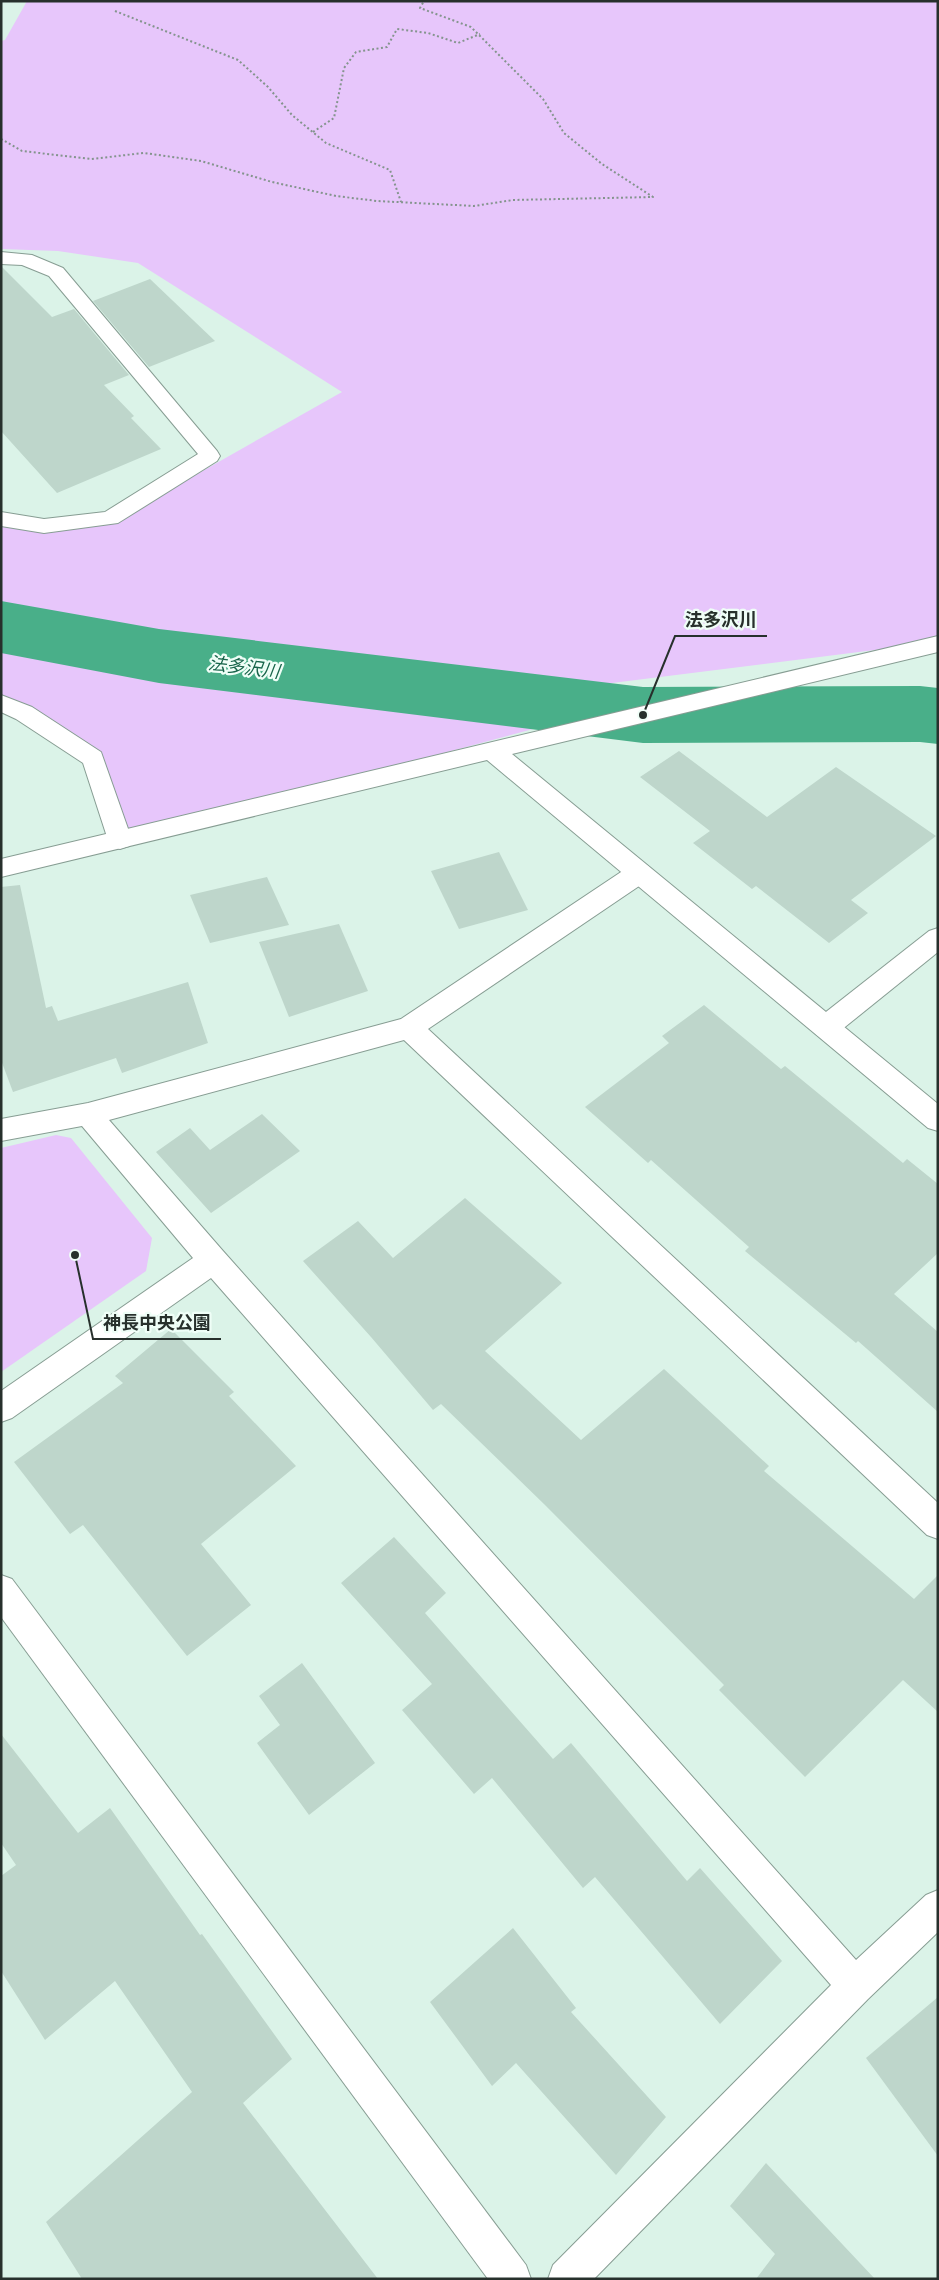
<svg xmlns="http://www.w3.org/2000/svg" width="939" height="2280" viewBox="0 0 939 2280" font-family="Quicksand,'Noto Sans JP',sans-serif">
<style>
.green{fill:#e7c6fb}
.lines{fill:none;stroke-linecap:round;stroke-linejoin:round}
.river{fill:#49af89;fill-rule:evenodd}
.building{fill:#bed6cb}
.minor-casing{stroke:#879d93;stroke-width:2}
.tertiary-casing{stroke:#879d93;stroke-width:2}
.path{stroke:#84948d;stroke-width:2;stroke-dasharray:2 2.5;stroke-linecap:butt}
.minor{fill:#fff;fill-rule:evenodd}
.tertiary{fill:#fff;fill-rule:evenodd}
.labels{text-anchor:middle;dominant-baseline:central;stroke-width:4.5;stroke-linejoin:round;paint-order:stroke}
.water-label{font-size:18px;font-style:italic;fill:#19654b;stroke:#effef7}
.leader{fill:none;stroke:#27302c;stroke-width:2}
.callout-dot{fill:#27302c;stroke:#effef7;stroke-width:2}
.callout-label{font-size:18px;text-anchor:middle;font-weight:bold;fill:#27302c;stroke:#effef7;stroke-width:4.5;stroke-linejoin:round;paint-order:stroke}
</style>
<rect width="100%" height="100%" fill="#dbf3e8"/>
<g class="green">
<path d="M27,1H938V642L596,685L578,683L559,722L120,840L93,758L1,703V519L116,520L342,392L138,263L58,251L1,249V41L5,40Z"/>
<path d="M56,1135L71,1138L152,1238L146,1271L1,1372V1148Z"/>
</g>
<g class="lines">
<path class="river" d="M1,601L159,629L643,687L920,686L938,688V744L920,742L643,743L159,683L1,653Z"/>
</g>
<g class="building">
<path d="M1,266L52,317L74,309L129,375L104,385L134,416L131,418L161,449L57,493L1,431Z"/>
<path d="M150,279L215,341L149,367L93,301Z"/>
<path d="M679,751L767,817L836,767L936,836L851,900L868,913L829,943L756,886L752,889L693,843L710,831L640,777Z"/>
<path d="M499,852L528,910L459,929L431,871Z"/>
<path d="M267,877L289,925L210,943L190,895Z"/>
<path d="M20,885L46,1008L52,1006L58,1021L188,982L208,1043L122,1073L116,1058L13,1092L1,1060V887Z"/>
<path d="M339,924L368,991L289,1017L259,942Z"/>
<path d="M704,1005L781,1069L785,1066L903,1163L907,1159L938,1184V1253L894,1294L938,1332V1412L858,1341L856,1343L745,1251L749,1247L651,1160L648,1163L585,1107L669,1043L662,1036Z"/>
<path d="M262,1114L300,1151L211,1213L156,1152L190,1128L210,1150Z"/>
<path d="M465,1198L562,1283L485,1351L581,1440L664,1369L769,1466L764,1471L914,1599L938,1575V1712L903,1680L805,1777L719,1690L724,1685L546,1506L441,1404L433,1410L371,1337L303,1261L358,1221L393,1258Z"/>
<path d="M171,1329L234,1392L229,1396L296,1466L201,1544L251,1605L187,1656L83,1525L70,1534L14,1462L123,1383L115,1376Z"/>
<path d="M394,1537L446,1593L425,1613L553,1759L571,1743L687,1881L700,1868L782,1961L720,2024L595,1877L583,1888L492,1778L474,1794L402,1710L432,1684L341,1583Z"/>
<path d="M302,1663L375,1763L309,1815L257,1743L280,1725L259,1696Z"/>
<path d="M1,1734L78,1833L110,1808L200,1935L202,1934L292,2059L243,2103L378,2279H82L46,2222L192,2092L115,1981L45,2040L1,1971V1876L16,1865L1,1843Z"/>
<path d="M513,1928L576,2008L571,2012L666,2117L616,2175L516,2063L492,2086L430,2002Z"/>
<path d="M938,1997V2156L866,2058Z"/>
<path d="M766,2163L875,2279H756L775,2254L730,2206Z"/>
</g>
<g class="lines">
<g class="minor-casing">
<g id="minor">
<path d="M1,252L32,255L63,268L217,451L220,456L217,461L118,523L44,533L1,526V512L44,519L105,512L198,454L49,276L22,265L1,264Z"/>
<path d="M1,695L32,707L101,752L132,840L129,846L120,849L111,846L108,840L83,763L16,719L1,712Z"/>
<path d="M639,864L648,866L651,873L648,880L428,1029L938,1503V1539L927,1535L404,1040L109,1120L223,1251L856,1960L926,1895L938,1890V1932L868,1999L594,2279H548L553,2265L831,1985L211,1278L12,1418L1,1422V1391L193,1258L82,1126L1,1141V1119L88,1103L401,1019L630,866Z"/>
<path d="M938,928V952L835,1035L826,1038L817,1035L813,1027L817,1019L929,931Z"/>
<path d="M1,1575L12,1579L526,2265L531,2279H488L1,1617Z"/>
</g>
</g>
<g class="tertiary-casing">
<path id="tertiary" d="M938,636V652L512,754L938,1104V1131L928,1128L487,760L1,877V859Z"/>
</g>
<g class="path">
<path d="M115,11L238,60L268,87L292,115L326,143L390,170L401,202"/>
<path d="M313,132L334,118L344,68L356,52L387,47L397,29L428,33L458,43L480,34"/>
<path d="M1,139L22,151L91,159L144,153L201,161L272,182L336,196L377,201L474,206L513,200L653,197L602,164L564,133L543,99L471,27L420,8L424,1"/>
</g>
<use href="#minor" class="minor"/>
<use href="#tertiary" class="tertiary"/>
</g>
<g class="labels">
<g class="water-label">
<text transform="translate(244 667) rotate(7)">法多沢川</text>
</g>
</g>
<path class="leader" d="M643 715L675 636H767M75 1255L93 1339H221"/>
<g class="callout-dot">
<circle cx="643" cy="715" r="5"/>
<circle cx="75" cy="1255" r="5"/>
</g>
<g class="callout-label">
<text x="721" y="626">法多沢川</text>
<text x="157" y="1329">神長中央公園</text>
</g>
<rect width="939" height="2280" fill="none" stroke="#27302c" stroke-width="5"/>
</svg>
